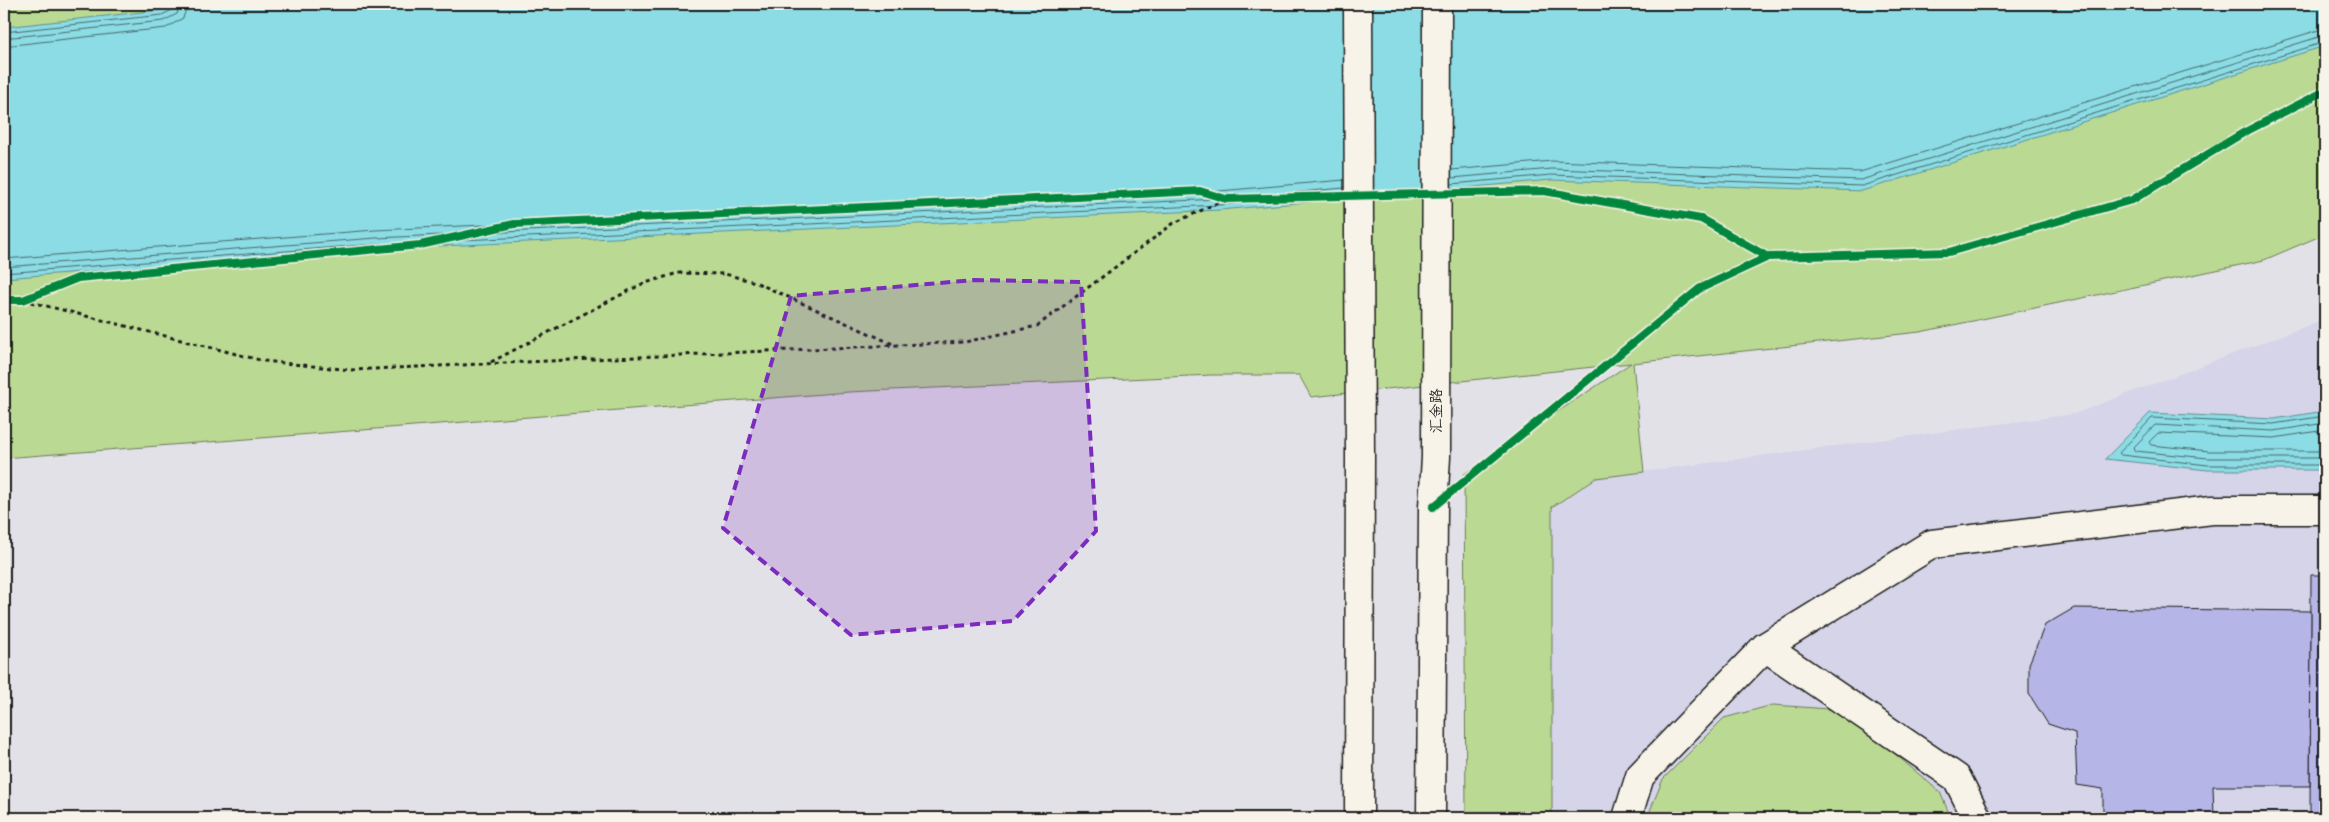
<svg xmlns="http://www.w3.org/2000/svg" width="2329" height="822" viewBox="0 0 2329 822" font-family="Sriracha,'LXGW WenKai TC',sans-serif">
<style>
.built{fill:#d5d4e8}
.green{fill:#bada93;stroke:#6b7b58}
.water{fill:#8bdce4;stroke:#5f8f94}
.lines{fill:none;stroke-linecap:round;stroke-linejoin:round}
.shore{stroke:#48696c;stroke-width:1}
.building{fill:#b5b6e7;stroke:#1c1c1c}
.minor-casing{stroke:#1c1c1c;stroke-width:31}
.major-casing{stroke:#1c1c1c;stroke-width:31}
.path{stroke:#1c1c1c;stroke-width:3;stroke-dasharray:4 4;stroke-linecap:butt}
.minor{stroke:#f7f3e8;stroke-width:28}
.major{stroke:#f7f3e8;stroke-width:28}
.cycleway-casing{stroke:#f7f3e8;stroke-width:11}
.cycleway{stroke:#00873e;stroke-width:8}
.marked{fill:#7b2cbf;fill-opacity:0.2;stroke:#7b2cbf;stroke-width:4;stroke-dasharray:10 6;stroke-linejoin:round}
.labels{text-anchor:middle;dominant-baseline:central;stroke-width:5;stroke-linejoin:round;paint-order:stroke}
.street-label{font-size:15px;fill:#1c1c1c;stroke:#f7f3e8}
</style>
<rect width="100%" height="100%" fill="#e3e1e8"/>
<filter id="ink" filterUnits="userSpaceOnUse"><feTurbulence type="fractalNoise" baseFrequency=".02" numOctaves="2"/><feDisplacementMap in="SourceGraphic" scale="10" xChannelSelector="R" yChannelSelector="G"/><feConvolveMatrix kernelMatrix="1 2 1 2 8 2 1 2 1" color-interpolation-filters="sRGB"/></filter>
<g filter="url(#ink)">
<path class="built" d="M2325,319V818H1552V507L1596,478L2074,414Z"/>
<g class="green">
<path d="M4,4H2325V234L2264,260L1920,332L1633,363L1644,472L1596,478L1552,507V818H1466L1464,474L1631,363L1311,397L1299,375H1211L849,392L4,458Z"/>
<path d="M1773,705L1843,710L1940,792L1951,818H1647L1663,779L1724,718Z"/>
</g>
<g class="water">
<path d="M174,4H2325V46L1862,191L1551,180L1220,210L376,249L4,278V27L161,10Z"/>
<path d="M2325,411V470H2208L2105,459L2150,413L2274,419Z"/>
</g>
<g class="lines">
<g class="shore">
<path d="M4,32L162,15L172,10L174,4"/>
<path d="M4,38L163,21L177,14L180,4"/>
<path d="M4,46L166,28L183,18L188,4"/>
<path d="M1452,170L1552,161L1860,172L2325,28"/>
<path d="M1452,178L1552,169L1861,180L2325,35"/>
<path d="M1452,184L1551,175L1862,186L2325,42"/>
<path d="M4,259L375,230L1219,191L1344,180"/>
<path d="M4,267L376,238L1219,199L1344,188"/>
<path d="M4,273L376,244L1220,205L1344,194"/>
<path d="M2325,416L2273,424L2152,418L2119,453L2121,455L2208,465H2325"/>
<path d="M2325,423L2274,431L2155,425L2133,448L2135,451L2208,458H2325"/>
<path d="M2325,430L2274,438L2158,433L2149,442L2151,445L2209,451H2325"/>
</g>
</g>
<g class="building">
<path d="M2311,575H2325V818H2310Z"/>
<path d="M2074,608L2311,611L2310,786H2213L2214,818H2103V789L2077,785L2075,733L2048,724L2029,694V664L2045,625Z"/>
</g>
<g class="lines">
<g class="minor-casing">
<g id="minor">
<path d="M1765,647L1957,778L1977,818"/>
<path d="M1627,818L1640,776L1765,647L1932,544L2212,510H2325"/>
</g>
</g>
<g class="major-casing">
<g id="major">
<path d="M1358,4L1360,456L1359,818"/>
<path d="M1431,818L1433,507L1436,457L1437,4"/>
</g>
</g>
<g class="path">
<path d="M23,300L264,361L351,370L965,342L1037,326L1174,223L1226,199"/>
<path d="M491,362L642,284L678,273L725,274L755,282L895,345"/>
</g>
<use href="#minor" class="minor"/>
<use href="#major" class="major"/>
<g class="cycleway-casing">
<g id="cycleway">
<path d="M4,300H23L78,278L420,245L514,224L1200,191L1226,199L1544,191L1701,219L1768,257"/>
<path d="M1433,507L1699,289L1768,257L1949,252L2132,200L2243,133L2325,91"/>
</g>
</g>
<use href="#cycleway" class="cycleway"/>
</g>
</g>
<path class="marked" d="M974,280L1081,282L1096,531L1013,621L851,635L723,528L791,296Z"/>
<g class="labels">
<g class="street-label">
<text transform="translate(1436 411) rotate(-90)">汇金路</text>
</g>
</g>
<rect width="2329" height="822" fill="none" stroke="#f7f3e8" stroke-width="20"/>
<rect x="10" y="10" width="2309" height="802" fill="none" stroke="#1c1c1c" stroke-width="2" filter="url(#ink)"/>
</svg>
